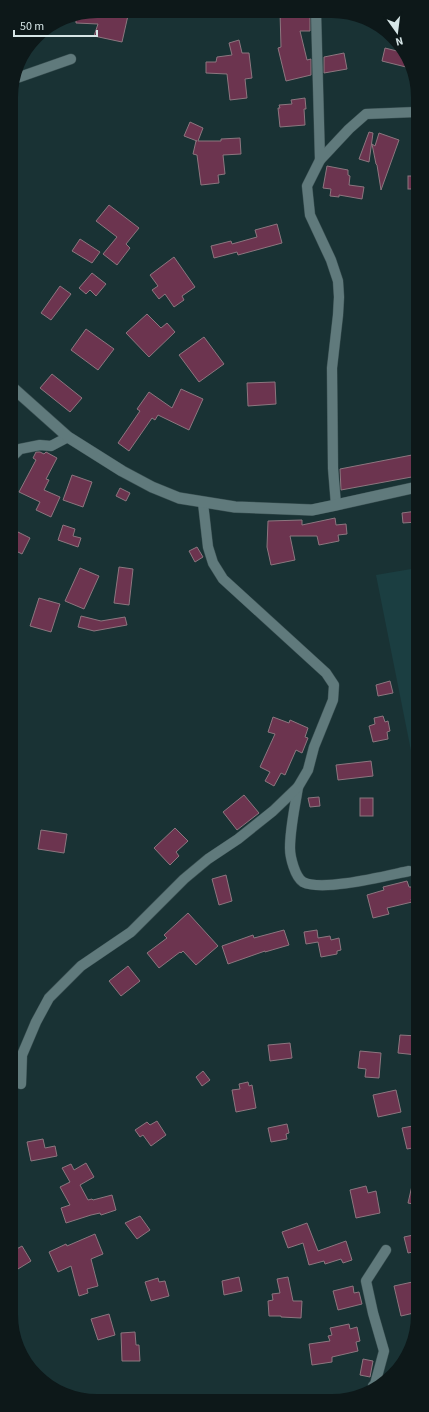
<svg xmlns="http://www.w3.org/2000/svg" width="429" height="1412" viewBox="0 0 429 1412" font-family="'Source Sans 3',sans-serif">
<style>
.built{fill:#1b3e41}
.building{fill:#6c344f;stroke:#8c767f}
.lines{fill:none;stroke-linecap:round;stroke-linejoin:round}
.minor-casing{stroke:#394f51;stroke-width:11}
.tertiary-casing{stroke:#394f51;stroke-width:12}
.minor{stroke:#607a7c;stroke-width:10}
.tertiary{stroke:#607a7c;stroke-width:11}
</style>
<rect width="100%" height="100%" fill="#193234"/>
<path class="built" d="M417,568V781L376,575Z"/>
<g class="building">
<path d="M97,11H129L122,42L94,36L98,24L76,23V15Z"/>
<path d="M280,12H310V31H300L307,60L311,59V75L286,81L278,48L281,47Z"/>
<path d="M239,40L242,53H249L252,78L245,79L247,98L230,100L227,74L206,73V62H216L217,57L232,55L229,43Z"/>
<path d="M385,48L401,52L410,68L382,61Z"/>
<path d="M344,53L347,69L324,73V57Z"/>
<path d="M305,98L306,109H304L305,125L280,127L278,108H280L279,105L292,104L291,100Z"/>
<path d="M190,122L203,128L198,141H221V139L240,138L241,154L223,155L225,174L218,175L219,183L201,185L197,155L193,154L196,141H197L184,136Z"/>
<path d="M369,132L373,133L369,162L359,159Z"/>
<path d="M379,133L399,140L381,190L377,165L376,164L372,144L375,146Z"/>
<path d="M327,166L348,170V175L350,176L349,185L364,187L362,199L339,195V197L330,196L331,189L323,188Z"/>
<rect x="408" y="176" width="9" height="13"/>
<path d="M109,205L139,228L126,244L130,248L117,265L103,254L117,237L96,221Z"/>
<path d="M277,224L282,243L238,255L237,252L214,258L211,246L231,241L232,244L257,237L255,230Z"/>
<path d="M80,239L100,252L92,263L72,251Z"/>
<path d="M174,257L195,287L182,296L184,300L174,307L165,294L159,299L152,290L158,286L150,275Z"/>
<path d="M92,273L106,284L96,296L90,290L86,294L79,288Z"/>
<path d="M60,286L71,294L51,320L41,313Z"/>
<path d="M147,314L161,328L167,323L175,332L149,357L126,333Z"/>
<path d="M86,329L114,349L98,370L71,350Z"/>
<path d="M204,337L224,364L199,382L179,355Z"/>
<path d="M52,374L82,398L70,412L40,388Z"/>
<path d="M275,382L276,404L248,406L247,383Z"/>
<path d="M181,389L203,399L189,430L158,415L155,420L152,418L129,451L118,443L140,411L137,409L149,392L172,408Z"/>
<path d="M36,452H40L44,454L46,452L57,458L46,479L49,480L44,490L60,497L51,517L36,510L40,502L19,492L36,460L33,458Z"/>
<path d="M417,454V476L341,490L340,469Z"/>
<path d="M72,475L92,482L83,507L63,500Z"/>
<path d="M120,488L130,493L126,501L116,496Z"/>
<path d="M417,511V522L403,523L402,513Z"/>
<path d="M335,518L336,525L346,524L347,534L338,535L339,541L319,545L317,536H290L295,560L271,565L267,547L268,521L302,520V525Z"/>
<path d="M63,525L75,529L73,536L81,538L78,547L58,540Z"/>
<path d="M12,529L30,538L22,554L12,549Z"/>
<path d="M197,547L203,557L195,562L189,551Z"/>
<path d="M119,567L133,569L129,605L114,603Z"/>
<path d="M80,568L99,576L84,609L65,601Z"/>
<path d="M39,598L60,604L51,632L30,626Z"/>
<path d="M81,616L101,621L125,617L127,625L94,631L78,627Z"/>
<path d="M390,681L393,693L378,696L376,685Z"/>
<path d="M383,716L385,722L388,721L390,731L387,732L388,739L373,742L369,726L375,724L374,718Z"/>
<path d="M273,717L289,723L290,720L308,728L305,737L308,738L302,753L296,750L285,775L281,773L274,786L265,781L270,772L260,767L275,734L268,732Z"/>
<path d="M371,761L373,776L338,780L336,765Z"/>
<path d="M244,795L259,813L237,830L223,812Z"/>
<path d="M319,797L320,806L310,807L308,798Z"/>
<rect x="360" y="798" width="13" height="18"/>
<path d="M175,828L188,841L176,852L179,856L170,865L154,848Z"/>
<path d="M41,830L67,834L64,853L38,849Z"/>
<path d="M226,875L232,901L219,905L212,879Z"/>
<path d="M407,881L409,887H412L414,898L411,899L412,902L387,908L389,914L373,918L367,895L384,890L383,887Z"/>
<path d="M188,913L218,946L196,965L183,951L181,953L180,952L159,968L147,953L167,938L164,935Z"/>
<path d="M284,930L289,945L265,952V951L228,964L222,946L253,935L254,938Z"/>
<path d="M317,930L318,938L330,936L331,940L339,938L341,950L337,951V954L321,957L318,942L306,944L304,932Z"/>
<path d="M128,966L140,981L121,996L109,981Z"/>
<path d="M400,1035L418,1036L417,1055L398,1053Z"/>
<path d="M290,1043L292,1058L270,1061L268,1045Z"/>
<path d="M360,1051L381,1053L379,1078L365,1077L366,1069L358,1068Z"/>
<path d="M203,1071L210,1080L202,1086L196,1077Z"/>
<path d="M248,1082L249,1086L252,1085L256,1108L236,1112L232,1090L240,1089L239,1084Z"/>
<path d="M396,1090L401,1112L378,1117L373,1095Z"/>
<path d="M157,1121L166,1135L151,1146L143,1135L140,1137L135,1130L147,1122L150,1125Z"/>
<path d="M287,1124L289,1133L286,1134L287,1139L271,1142L268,1128Z"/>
<path d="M418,1125V1147L407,1149L402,1128Z"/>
<path d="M43,1139L45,1148L55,1146L57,1156L31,1161L27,1142Z"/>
<path d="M86,1163L94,1177L80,1185L88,1200L92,1199L93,1200L112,1195L116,1210L101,1215L100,1213L91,1215L66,1223L61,1208L70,1205L60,1187L70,1182L62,1168L71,1164L74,1170Z"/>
<path d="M414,1177L418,1178V1205L408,1203Z"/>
<path d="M366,1186L368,1193L376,1191L380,1213L356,1218L350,1190Z"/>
<path d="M140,1216L150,1230L137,1239L125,1223Z"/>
<path d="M307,1223L318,1251L346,1241L352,1260L343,1263L341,1259L325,1264L324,1261L309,1265L303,1243L288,1248L282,1232Z"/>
<path d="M95,1234L103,1254L91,1259L98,1286L87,1289L88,1293L79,1296L71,1266L58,1272L49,1252L66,1244L67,1246Z"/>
<path d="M418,1234V1251L408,1253L404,1237Z"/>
<path d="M22,1246L31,1261L13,1272V1251Z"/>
<path d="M239,1277L242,1291L224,1295L222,1281Z"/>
<path d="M288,1277L293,1301H302L301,1318L281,1317V1316H269L268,1301L273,1300L272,1294L280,1293L277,1279Z"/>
<path d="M158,1278L159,1282L165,1281L169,1296L151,1301L145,1282Z"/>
<path d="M417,1281L418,1312L401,1316L394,1286Z"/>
<path d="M353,1286L354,1293L359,1292L362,1304L338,1310L333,1291Z"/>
<path d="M109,1314L115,1335L98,1340L91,1319Z"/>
<path d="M349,1324L350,1329L357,1327L360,1341L356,1342L358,1351L332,1357V1362L312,1365L309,1344L330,1341L328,1336L332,1335L330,1328Z"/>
<path d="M135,1332L136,1345H139L140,1361H122L121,1333Z"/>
<path d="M363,1359L373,1361L370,1377L360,1375Z"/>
</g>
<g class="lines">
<g class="minor-casing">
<g id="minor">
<path d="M316,12L320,160"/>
<path d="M14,79L71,59"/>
<path d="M12,457L20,449L40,445L51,446L68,437"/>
<path d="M336,505L333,468L332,368L338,315L339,297L338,281L331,260L310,215L307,186L320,160L349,129L366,114L416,112"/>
<path d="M298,787C295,807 290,828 290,848C290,857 295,877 303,882C322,892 385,876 409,871"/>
<path d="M21,1084L22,1055L36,1022L49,998L81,966L131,932L184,879L208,859L238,839L273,811L298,787L308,770L314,747L333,700L334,685L326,673L223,579L213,563L208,547L203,503"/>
<path d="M373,1386L375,1384L384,1351L373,1313L366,1281L386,1250"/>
</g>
</g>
<g class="tertiary-casing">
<path id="tertiary" d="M12,387L68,437L122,471L152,487L179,498L235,507L312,510L336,505L417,487"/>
</g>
<use href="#minor" class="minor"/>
<use href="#tertiary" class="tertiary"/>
</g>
<path d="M0 0H429V1412H0ZM97 18H332A79 79 0 0 1 411 97V1315A79 79 0 0 1 332 1394H97A79 79 0 0 1 18 1315V97A79 79 0 0 1 97 18Z" fill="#0d1819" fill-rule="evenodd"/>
<g transform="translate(397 32) rotate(166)" stroke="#0d1819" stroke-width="3" paint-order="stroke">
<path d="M0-3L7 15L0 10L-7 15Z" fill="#d6e5e6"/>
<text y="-6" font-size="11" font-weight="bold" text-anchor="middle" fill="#d6e5e6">N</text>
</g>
<path d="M14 30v6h83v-6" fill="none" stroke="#d6e5e6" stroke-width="2"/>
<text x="20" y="30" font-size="12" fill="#d6e5e6" stroke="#0d1819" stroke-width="3" paint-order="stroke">50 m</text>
</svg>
